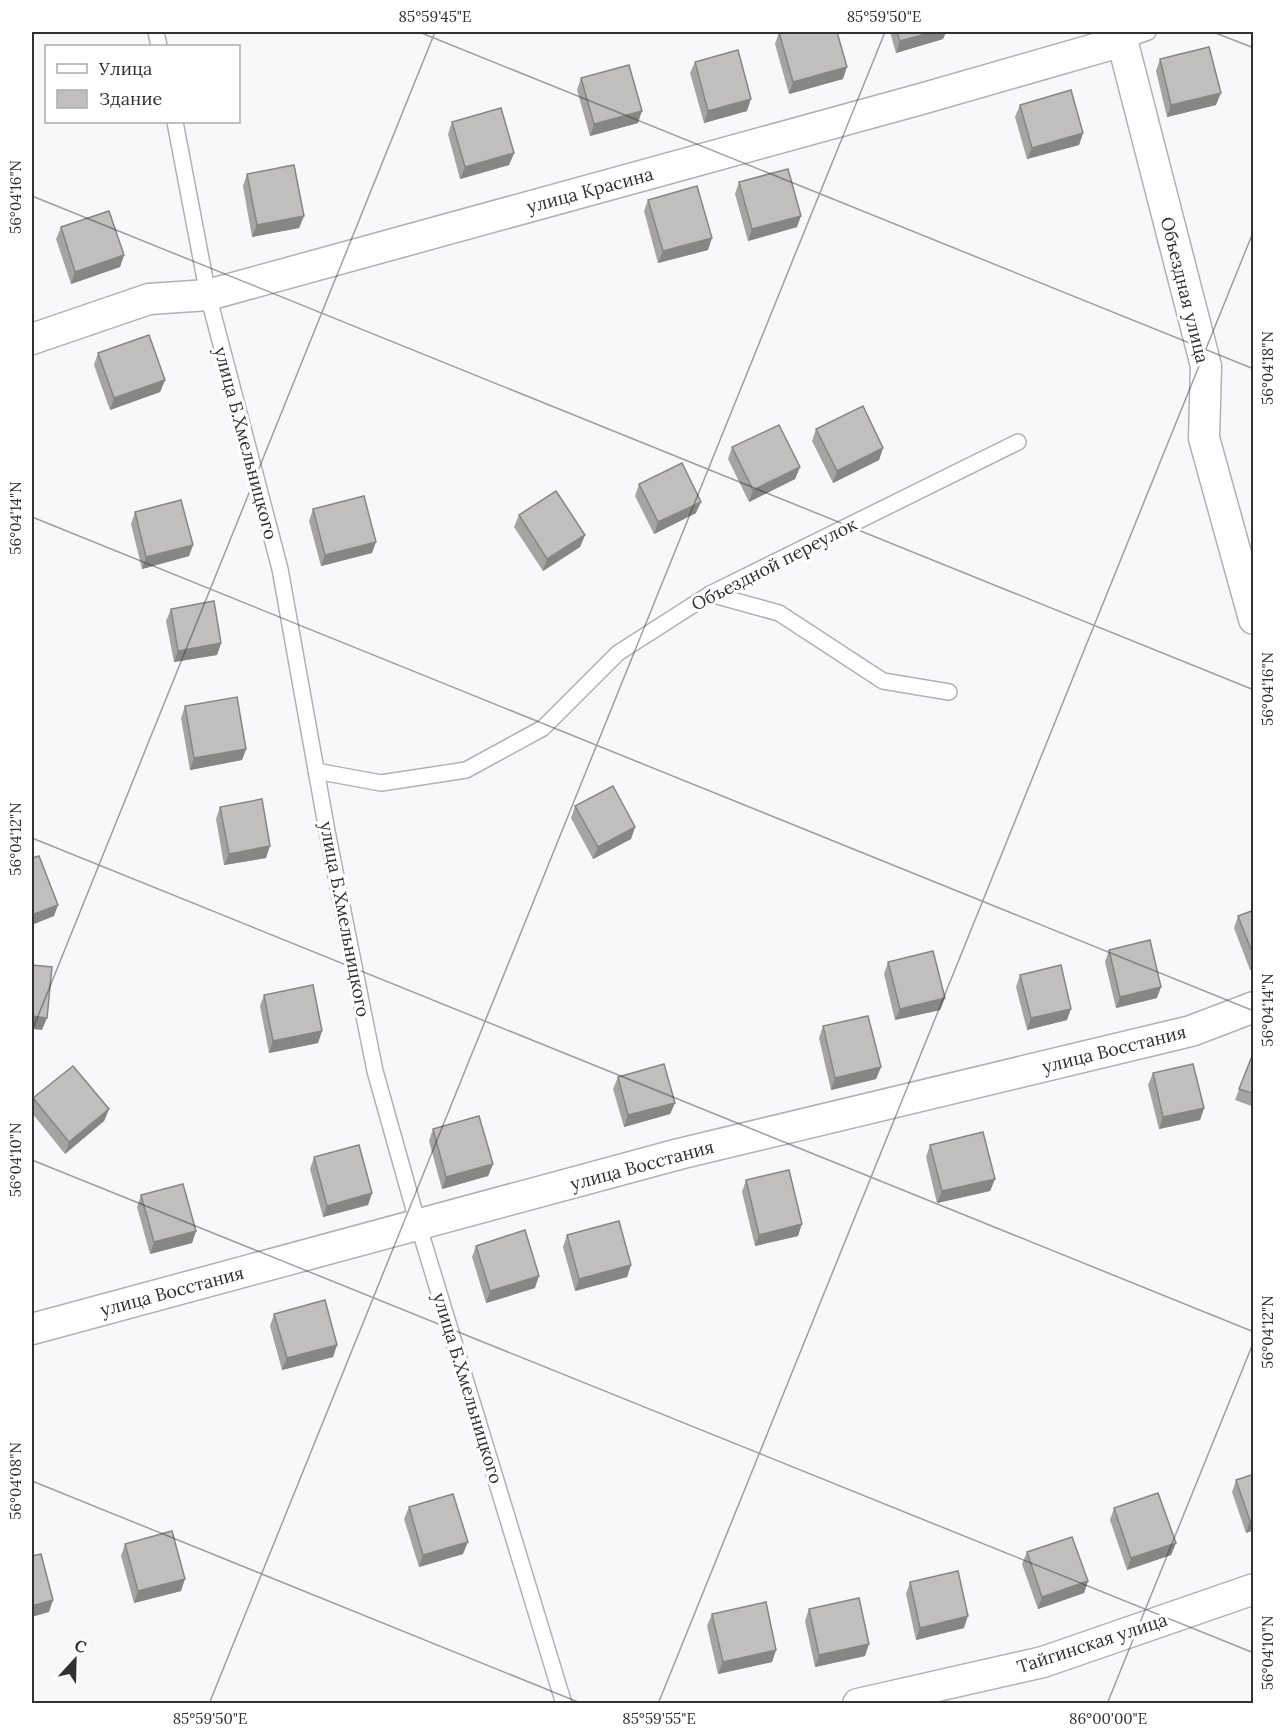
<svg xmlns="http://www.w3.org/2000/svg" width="1285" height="1735" viewBox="0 0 1285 1735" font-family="Lora,serif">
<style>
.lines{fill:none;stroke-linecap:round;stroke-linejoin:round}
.lane-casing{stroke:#b1b1b3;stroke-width:18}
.street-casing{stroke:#b1b1b3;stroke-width:33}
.lane{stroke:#fff;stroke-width:15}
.street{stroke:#fff;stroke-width:30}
.wall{fill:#a5a4a3}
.shaded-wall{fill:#868684}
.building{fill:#c0bfbd;stroke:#868684;stroke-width:1.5}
.ticks{fill:none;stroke:#313132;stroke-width:1.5;stroke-opacity:0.45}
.labels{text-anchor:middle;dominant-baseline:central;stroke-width:6;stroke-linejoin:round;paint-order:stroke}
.street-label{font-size:18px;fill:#313132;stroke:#fff}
.neatline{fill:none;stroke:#313132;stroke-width:2}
.ticks-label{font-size:15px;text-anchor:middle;fill:#313132}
</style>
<rect width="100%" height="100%" fill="#f8f8fa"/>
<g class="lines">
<g class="lane-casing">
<g id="lane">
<path d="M156,32L159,46"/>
<path d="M1123,41L1148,32"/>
<path d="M175,122L208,295L280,569L327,831L375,1071L418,1224L564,1704"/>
<path d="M710,594L779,613L883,681L949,692"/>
<path d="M316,771L381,783L466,770L543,728L618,653L710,594L1018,442"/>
</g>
</g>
<g class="street-casing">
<g id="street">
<path d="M1120,32L1206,366L1204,438L1254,619"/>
<path d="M32,339L149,299L208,295L921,99L1123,41"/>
<path d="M32,1329L679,1154L1191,1031L1254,1007"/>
<path d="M858,1704L1043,1662L1254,1589"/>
</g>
</g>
<use href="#lane" class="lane"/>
<use href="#street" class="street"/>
</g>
<g class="wall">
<path d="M779,32L843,79L789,94L775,44Z"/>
<path d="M890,32H946L943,39L896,53Z"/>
<path d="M1160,59L1216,105L1167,117L1156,71Z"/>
<path d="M695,62L747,111L704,123L690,73Z"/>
<path d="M581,78L638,123L590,136L577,90Z"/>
<path d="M1020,105L1083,133L1079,145L1027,159L1015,117Z"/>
<path d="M452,122L514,153L509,165L460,179L448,134Z"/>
<path d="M247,174L304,216L299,228L252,237L243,186Z"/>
<path d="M739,182L797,227L748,241L735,194Z"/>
<path d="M648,200L708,250L658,263L644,211Z"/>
<path d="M61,227L124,255L120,267L71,284L56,239Z"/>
<path d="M98,353L165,380L160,392L110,410L94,365Z"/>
<path d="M816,429L883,448L879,460L833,483L812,441Z"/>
<path d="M732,447L800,467L795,479L749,502L728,459Z"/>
<path d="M639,484L696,513L654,534L635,496Z"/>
<path d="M313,509L372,553L321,566L309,521Z"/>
<path d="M135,512L193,545L189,556L142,569L131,524Z"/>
<path d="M519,515L585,535L580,547L543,571L514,527Z"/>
<path d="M171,609L221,643L217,655L174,662L166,621Z"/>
<path d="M185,706L246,749L242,760L190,770L181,718Z"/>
<path d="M575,806L635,827L631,839L593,859L571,818Z"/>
<path d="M220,807L266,858L224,865L216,819Z"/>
<path d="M1254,910V968L1250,970L1234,928L1238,916Z"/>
<path d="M1109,950L1157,998L1116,1008L1105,962Z"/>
<path d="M888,962L940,1010L895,1020L884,974Z"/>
<path d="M1020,975L1067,1020L1027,1030L1016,987Z"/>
<path d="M264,995L322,1031L318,1043L269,1053L260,1006Z"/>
<path d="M823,1026L881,1067L876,1079L831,1090L819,1038Z"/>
<path d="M1254,1051V1107L1235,1100Z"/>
<path d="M1153,1073L1204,1108L1200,1120L1159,1129L1148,1085Z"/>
<path d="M618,1077L675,1103L670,1114L624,1127L613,1089Z"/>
<path d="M33,1098L109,1109L104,1121L65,1154L32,1113V1103Z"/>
<path d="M433,1129L493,1164L488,1176L442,1189L429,1141Z"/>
<path d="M930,1145L995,1179L990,1191L937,1203L926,1157Z"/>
<path d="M314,1157L372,1193L368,1205L323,1217L310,1169Z"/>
<path d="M746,1180L798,1236L755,1246L742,1192Z"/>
<path d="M141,1195L196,1231L192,1243L150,1254L137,1207Z"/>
<path d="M567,1235L631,1265L627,1277L575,1291L563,1247Z"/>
<path d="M476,1246L535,1288L486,1303L472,1257Z"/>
<path d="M274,1314L337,1345L333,1357L282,1370L270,1326Z"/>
<path d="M1236,1480L1254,1530L1246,1533L1232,1492Z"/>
<path d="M409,1507L463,1554L419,1567L404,1519Z"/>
<path d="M1114,1508L1176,1543L1171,1555L1127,1570L1110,1520Z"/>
<path d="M125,1544L181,1591L134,1603L121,1556Z"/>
<path d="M1027,1552L1088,1581L1084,1593L1038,1609L1022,1564Z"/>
<path d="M910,1582L964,1628L916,1640L906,1594Z"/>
<path d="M809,1609L865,1656L815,1667L805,1621Z"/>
<path d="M712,1614L776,1650L772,1662L718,1674L707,1626Z"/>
</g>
<g class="shaded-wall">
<path d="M933,32H946L943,39L896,53L900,41Z"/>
<path d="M847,67L843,79L789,94L793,82Z"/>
<path d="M1221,93L1216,105L1167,117L1171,105Z"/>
<path d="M751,99L747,111L704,123L708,111Z"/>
<path d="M642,111L638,123L590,136L594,124Z"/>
<path d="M1083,133L1079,145L1027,159L1032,148Z"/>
<path d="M514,153L509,165L460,179L465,167Z"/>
<path d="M304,216L299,228L252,237L257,225Z"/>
<path d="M801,216L797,227L748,241L752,229Z"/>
<path d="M712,238L708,250L658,263L663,251Z"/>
<path d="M124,255L120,267L71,284L75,272Z"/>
<path d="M165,380L160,392L110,410L114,398Z"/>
<path d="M883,448L879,460L833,483L837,471Z"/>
<path d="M800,467L795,479L749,502L753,490Z"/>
<path d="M701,502L696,513L654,534L658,522Z"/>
<path d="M585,535L580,547L543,571L547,559Z"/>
<path d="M376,542L372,553L321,566L325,555Z"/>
<path d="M193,545L189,556L142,569L146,557Z"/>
<path d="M221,643L217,655L174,662L178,651Z"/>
<path d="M246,749L242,760L190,770L194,758Z"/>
<path d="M635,827L631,839L593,859L598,847Z"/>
<path d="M270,846L266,858L224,865L229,854Z"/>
<path d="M58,905L54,916L32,925V915Z"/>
<path d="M1254,959V968L1250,970Z"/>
<path d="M1161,987L1157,998L1116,1008L1120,997Z"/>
<path d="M945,998L940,1010L895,1020L900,1009Z"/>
<path d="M1071,1009L1067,1020L1027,1030L1031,1018Z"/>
<path d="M32,1016L47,1018L42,1030L32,1029Z"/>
<path d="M322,1031L318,1043L269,1053L273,1041Z"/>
<path d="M881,1067L876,1079L831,1090L835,1078Z"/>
<path d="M675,1103L670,1114L624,1127L628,1115Z"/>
<path d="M1204,1108L1200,1120L1159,1129L1163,1117Z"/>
<path d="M109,1109L104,1121L65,1154L69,1142Z"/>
<path d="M493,1164L488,1176L442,1189L446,1177Z"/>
<path d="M995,1179L990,1191L937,1203L942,1191Z"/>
<path d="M372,1193L368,1205L323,1217L327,1206Z"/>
<path d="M802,1224L798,1236L755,1246L759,1235Z"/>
<path d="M196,1231L192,1243L150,1254L154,1242Z"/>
<path d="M631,1265L627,1277L575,1291L579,1279Z"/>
<path d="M539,1276L535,1288L486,1303L490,1291Z"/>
<path d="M337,1345L333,1357L282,1370L287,1358Z"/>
<path d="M1254,1520V1530L1246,1533L1250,1521Z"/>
<path d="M468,1542L463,1554L419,1567L423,1555Z"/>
<path d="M1176,1543L1171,1555L1127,1570L1131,1558Z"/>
<path d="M185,1579L181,1591L134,1603L138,1591Z"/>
<path d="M1088,1581L1084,1593L1038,1609L1042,1597Z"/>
<path d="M53,1600L49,1612L32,1617V1606Z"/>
<path d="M968,1616L964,1628L916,1640L920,1628Z"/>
<path d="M869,1644L865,1656L815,1667L819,1655Z"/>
<path d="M776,1650L772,1662L718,1674L723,1662Z"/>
</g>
<g class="building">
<path d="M779,32H837L847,67L793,82Z"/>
<path d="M897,32H933L900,41Z"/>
<path d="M1209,47L1221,93L1171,105L1160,59Z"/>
<path d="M738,50L751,99L708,111L695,62Z"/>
<path d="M629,65L642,111L594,124L581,78Z"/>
<path d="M1071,90L1083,133L1032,148L1020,105Z"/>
<path d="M501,108L514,153L465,167L452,122Z"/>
<path d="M294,165L304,216L257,225L247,174Z"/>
<path d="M788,169L801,216L752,229L739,182Z"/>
<path d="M697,186L712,238L663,251L648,200Z"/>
<path d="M109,211L124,255L75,272L61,227Z"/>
<path d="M149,335L165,380L114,398L98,353Z"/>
<path d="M863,406L883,448L837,471L816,429Z"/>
<path d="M779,425L800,467L753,490L732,447Z"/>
<path d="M682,463L701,502L658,522L639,484Z"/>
<path d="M556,491L585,535L547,559L519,515Z"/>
<path d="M364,496L376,542L325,555L313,509Z"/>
<path d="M181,500L193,545L146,557L135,512Z"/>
<path d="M214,601L221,643L178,651L171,609Z"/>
<path d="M237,697L246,749L194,758L185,706Z"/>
<path d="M613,786L635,827L598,847L575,806Z"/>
<path d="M262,799L270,846L229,854L220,807Z"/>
<path d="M39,856L58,905L32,915V858Z"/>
<path d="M1254,910V957L1238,916Z"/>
<path d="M1150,940L1161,987L1120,997L1109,950Z"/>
<path d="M933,951L945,998L900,1009L888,962Z"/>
<path d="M32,965L52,967L47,1018L32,1016Z"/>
<path d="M1061,965L1071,1009L1031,1018L1020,975Z"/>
<path d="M313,985L322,1031L273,1041L264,995Z"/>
<path d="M868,1016L881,1067L835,1078L823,1026Z"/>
<path d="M1254,1051V1094L1239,1089Z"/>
<path d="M664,1064L675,1103L628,1115L618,1077Z"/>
<path d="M1193,1064L1204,1108L1163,1117L1153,1073Z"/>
<path d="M73,1066L109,1109L69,1142L33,1098Z"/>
<path d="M479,1116L493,1164L446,1177L433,1129Z"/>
<path d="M983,1132L995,1179L942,1191L930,1145Z"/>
<path d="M359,1145L372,1193L327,1206L314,1157Z"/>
<path d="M789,1170L802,1224L759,1235L746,1180Z"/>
<path d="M183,1184L196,1231L154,1242L141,1195Z"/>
<path d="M619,1221L631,1265L579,1279L567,1235Z"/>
<path d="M525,1230L539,1276L490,1291L476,1246Z"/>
<path d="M325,1300L337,1345L287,1358L274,1314Z"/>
<path d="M1254,1474V1520L1250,1521L1236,1480Z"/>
<path d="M1158,1493L1176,1543L1131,1558L1114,1508Z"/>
<path d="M453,1494L468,1542L423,1555L409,1507Z"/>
<path d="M172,1531L185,1579L138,1591L125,1544Z"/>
<path d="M1072,1537L1088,1581L1042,1597L1027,1552Z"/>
<path d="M41,1554L53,1600L32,1606V1556Z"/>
<path d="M958,1571L968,1616L920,1628L910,1582Z"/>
<path d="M859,1598L869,1644L819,1655L809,1609Z"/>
<path d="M766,1602L776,1650L723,1662L712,1614Z"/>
</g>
<path class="ticks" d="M419,32L1254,369M1213,32L1254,48M32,196L1254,690M32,517L1254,1011M32,838L1254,1332M32,1031L435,32M32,1160L1254,1653M32,1481L583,1704M209,1704L885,32M658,1704L1254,230M1107,1704L1254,1341"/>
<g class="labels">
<g class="street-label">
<text transform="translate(590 190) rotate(-15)">улица Красина</text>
<text transform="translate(1185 290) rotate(76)">Объездная улица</text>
<text transform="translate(246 443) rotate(75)">улица Б.Хмельницкого</text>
<text transform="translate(774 564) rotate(-27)">Объездной переулок</text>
<text transform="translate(345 919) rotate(79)">улица Б.Хмельницкого</text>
<text transform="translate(1114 1049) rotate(-14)">улица Восстания</text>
<text transform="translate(642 1165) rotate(-15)">улица Восстания</text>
<text transform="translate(172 1291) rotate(-15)">улица Восстания</text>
<text transform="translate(468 1388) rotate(73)">улица Б.Хмельницкого</text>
<text transform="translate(1092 1643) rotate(-18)">Тайгинская улица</text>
</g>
</g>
<rect width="1285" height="1735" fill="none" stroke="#ffffff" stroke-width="66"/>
<rect x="45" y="45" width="195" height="78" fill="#ffffff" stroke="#adadad" stroke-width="1.5"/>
<rect x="57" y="64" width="30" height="9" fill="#ffffff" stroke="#adadad" stroke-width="1.5"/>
<text x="99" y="75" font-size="18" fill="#313132">Улица</text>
<rect x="57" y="90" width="30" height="18" fill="#c0bfbd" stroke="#adadad" stroke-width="1.5"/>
<text x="99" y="105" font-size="18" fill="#313132">Здание</text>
<g transform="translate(75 1660) rotate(22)" stroke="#ffffff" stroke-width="4.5" paint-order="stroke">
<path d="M0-4.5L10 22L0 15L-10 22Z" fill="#313132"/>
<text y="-9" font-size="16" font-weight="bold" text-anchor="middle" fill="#313132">С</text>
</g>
<rect x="33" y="33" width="1219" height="1669" class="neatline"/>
<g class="ticks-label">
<text x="435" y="22">85°59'45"E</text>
<text x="884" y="22">85°59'50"E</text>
<text transform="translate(16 197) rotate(-90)" y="5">56°04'16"N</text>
<text transform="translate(1268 368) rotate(-90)" y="5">56°04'18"N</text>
<text transform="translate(16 518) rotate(-90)" y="5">56°04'14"N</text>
<text transform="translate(1268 689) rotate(-90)" y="5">56°04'16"N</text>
<text transform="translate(16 839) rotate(-90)" y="5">56°04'12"N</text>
<text transform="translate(1268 1010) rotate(-90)" y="5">56°04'14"N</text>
<text transform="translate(16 1160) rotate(-90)" y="5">56°04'10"N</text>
<text transform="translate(1268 1332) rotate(-90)" y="5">56°04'12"N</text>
<text transform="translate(16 1481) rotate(-90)" y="5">56°04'08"N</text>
<text transform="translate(1268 1653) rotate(-90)" y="5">56°04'10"N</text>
<text x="210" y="1724">85°59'50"E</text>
<text x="659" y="1724">85°59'55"E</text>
<text x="1108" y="1724">86°00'00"E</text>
</g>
</svg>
